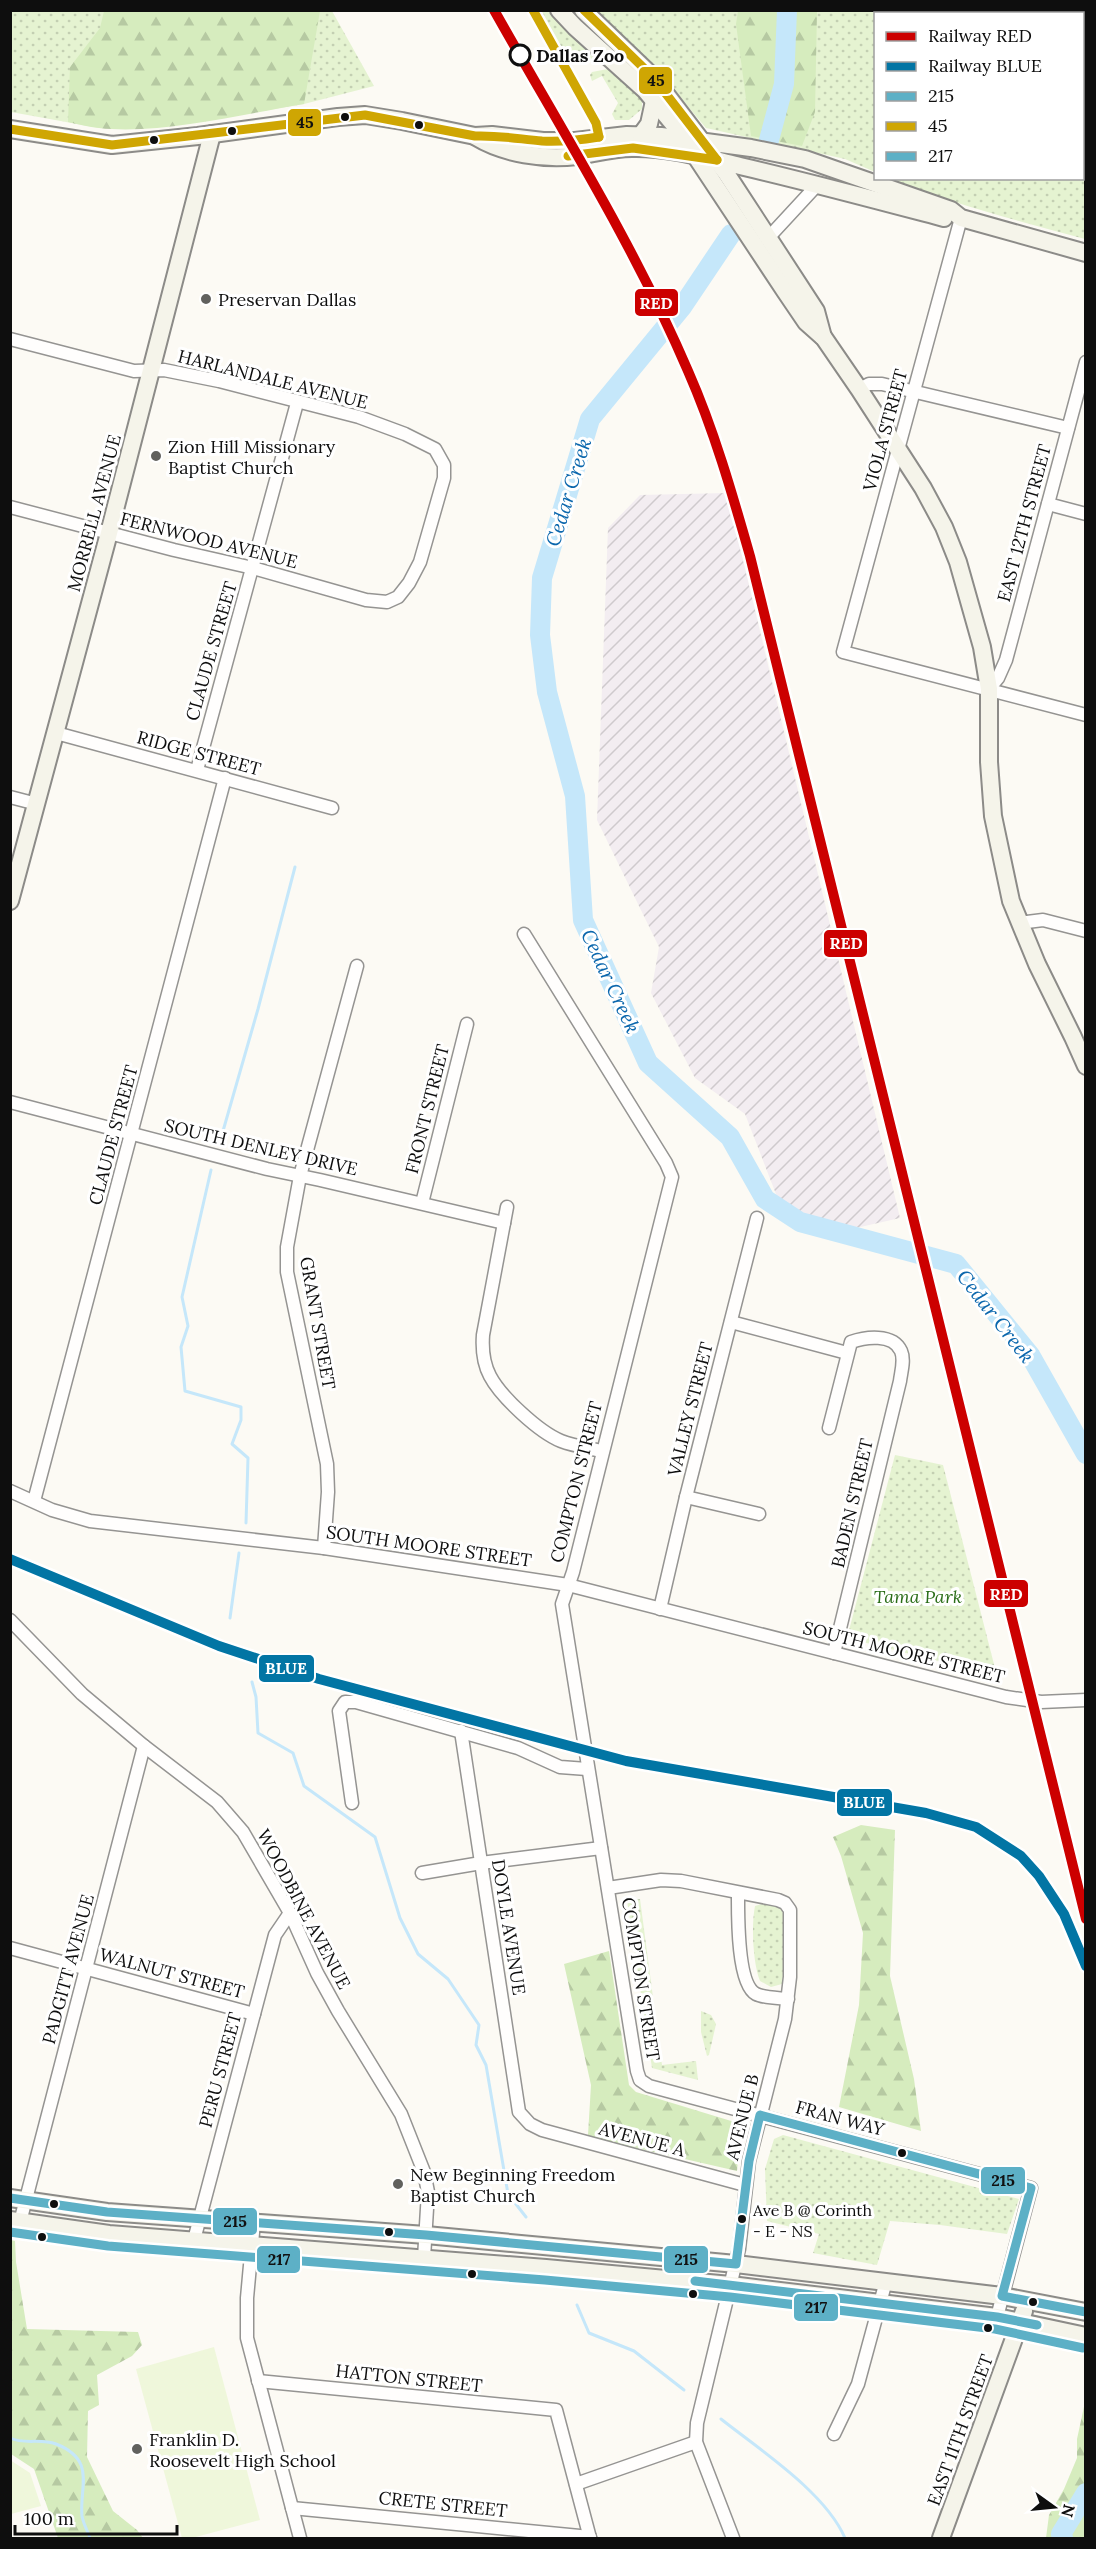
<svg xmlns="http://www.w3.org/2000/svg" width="1096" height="2549" viewBox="0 0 1096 2549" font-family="Lora,serif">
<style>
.industrial{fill:url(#industrial-furrows)}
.grass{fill:url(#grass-dots)}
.forest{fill:url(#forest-firs)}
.pitch{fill:#eff7db}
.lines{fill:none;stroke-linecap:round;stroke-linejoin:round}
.stream{stroke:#c5e7fa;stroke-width:3}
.river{stroke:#c5e7fa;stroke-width:20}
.street-casing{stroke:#959492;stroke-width:15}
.secondary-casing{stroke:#8c8b88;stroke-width:20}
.street{stroke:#fffefd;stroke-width:12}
.secondary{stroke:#f5f4ea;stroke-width:16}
.bus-1-casing{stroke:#fff;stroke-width:14}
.bus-2-casing{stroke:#fff;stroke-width:14}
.bus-3-casing{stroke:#fff;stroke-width:14}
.bus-1{stroke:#5db0c6;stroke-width:9}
.bus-2{stroke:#cfa603;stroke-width:9}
.bus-3{stroke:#5db0c6;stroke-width:9}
.rail-1-casing{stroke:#fff;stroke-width:15}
.rail-2-casing{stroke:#fff;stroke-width:15}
.rail-1{stroke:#c00;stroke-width:10}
.rail-2{stroke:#0275a4;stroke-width:10}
.stop-dot{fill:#fff;stroke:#0e0e0e;stroke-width:3}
.bus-dot{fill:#0e0e0e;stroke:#fff;stroke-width:2}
.poi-dot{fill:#61615e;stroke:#fff;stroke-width:2}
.labels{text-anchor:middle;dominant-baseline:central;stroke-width:6;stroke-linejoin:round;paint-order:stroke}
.bus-label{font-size:16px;fill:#0e0e0e;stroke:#fff;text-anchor:start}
.stop-label{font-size:18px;font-weight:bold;fill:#0e0e0e;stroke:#fff;text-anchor:start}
.poi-label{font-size:18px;fill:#0e0e0e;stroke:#fff;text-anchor:start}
.street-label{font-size:18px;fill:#0e0e0e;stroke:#fff}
.park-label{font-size:18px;font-style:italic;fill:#2a6d18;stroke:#fff}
.water-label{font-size:20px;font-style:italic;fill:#0b67ad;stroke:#fff}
.line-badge{stroke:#fff;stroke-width:2}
.badge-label{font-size:16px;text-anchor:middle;font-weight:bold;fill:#fff}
.pale-badge-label{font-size:16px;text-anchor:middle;font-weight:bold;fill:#111}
</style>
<defs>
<pattern id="industrial-furrows" width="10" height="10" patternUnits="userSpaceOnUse" patternTransform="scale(1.5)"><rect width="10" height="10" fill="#f3edf1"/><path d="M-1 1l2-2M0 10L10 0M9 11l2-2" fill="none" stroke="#cfcacd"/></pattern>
<pattern id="grass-dots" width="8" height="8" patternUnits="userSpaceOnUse" patternTransform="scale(1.5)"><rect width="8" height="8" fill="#e5f3d1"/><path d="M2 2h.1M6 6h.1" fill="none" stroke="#c3cfb2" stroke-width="1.8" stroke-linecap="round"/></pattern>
<pattern id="forest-firs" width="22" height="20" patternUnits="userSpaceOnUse" patternTransform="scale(1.5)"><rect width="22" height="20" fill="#d6ecbe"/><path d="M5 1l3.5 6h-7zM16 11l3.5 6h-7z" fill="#b6c9a2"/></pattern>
</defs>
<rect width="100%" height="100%" fill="#fcfaf4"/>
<path class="industrial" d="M727,493L900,1218L856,1228L781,1207L745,1114L695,1078L651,993L659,947L597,820L608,528L640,495Z"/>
<g class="grass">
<path d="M10,11H332L374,86L304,104L170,126L135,129L99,128L11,112Z"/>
<path d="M540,11H553L598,58L578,64L565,57Z"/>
<path d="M597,11H1085V239C1020,221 954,205 891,179L1082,178V14H876L875,172L845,159L706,128L652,64Z"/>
<path d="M613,68L642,100V109L629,120H615L612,114L618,103L602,76L592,81L590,75L592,72Z"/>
<path d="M895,1455L943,1465L997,1676L847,1638Z"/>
<path d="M640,1899L662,2065L696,2061L698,2080L652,2068L627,1900Z"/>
<path d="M765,1903C771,1904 779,1905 782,1911C787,1919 784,1973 782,1984L771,1987L760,1981C753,1963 751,1926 755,1906Z"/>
<path d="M701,2011L711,2015L716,2024L709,2055L707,2056L701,2032Z"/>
<path d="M783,2135L1019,2199L1007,2234L940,2225L890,2221L877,2265L813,2253L819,2234L767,2221L765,2169L774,2139Z"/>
</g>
<g class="forest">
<path d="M104,11H320L304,104C243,114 160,135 99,128C89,127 78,124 68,122L70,67L100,28Z"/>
<path d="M738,11H817L815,112L802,146L751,136L736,24Z"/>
<path d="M861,1825L895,1830L890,1976L914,2079L921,2131L839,2107L859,2005L863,1933L841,1856L833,1837Z"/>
<path d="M609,1951L629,2085L636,2092L741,2124L737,2171L602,2140L588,2135L591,2085L564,1964Z"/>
<path d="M11,2240L15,2241L16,2262L27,2329L138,2332L142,2345L132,2356L97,2375L99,2405L88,2411L87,2457L113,2511L137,2530L143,2538H58L34,2469L11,2454Z"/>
<path d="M1085,2402V2538H1046L1049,2515L1064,2489L1077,2458V2439Z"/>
</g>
<g class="pitch">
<path d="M214,2347L260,2520L192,2538H182L136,2369Z"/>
<path d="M10,2460L30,2473L41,2506L11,2514Z"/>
</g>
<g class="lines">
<g class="stream">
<path d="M221,1138L258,1009L295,867"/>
<path d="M211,1170L182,1297L188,1326L181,1347L185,1391L241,1407V1420L232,1444L248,1458L246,1523"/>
<path d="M230,1618L239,1553"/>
<path d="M252,1682L256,1697L258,1733L293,1753L304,1786L375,1837L400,1918L418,1954L448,1979L479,2025L476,2045L486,2065L508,2194L526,2217"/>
<path d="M577,2305L589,2333L634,2351L684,2390"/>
<path d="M721,2419C760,2450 825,2492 845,2538"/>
<path d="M10,2438C25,2445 40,2438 56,2444C97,2460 79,2487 82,2516C83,2523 88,2532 90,2538"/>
</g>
<g class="river">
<path d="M769,140L784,84L787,10"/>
<path d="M731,234L682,307L590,419L542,578L540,635L547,692L575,796L583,920L648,1063L730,1137L765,1199L800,1222L956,1264L1030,1355L1086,1454"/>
<path d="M1063,2538L1061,2534L1086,2493"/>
</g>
<g class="street-casing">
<g id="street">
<path d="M961,218L843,652L1086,715"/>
<path d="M769,237L818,184"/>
<path d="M10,339L134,371L164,370L219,381L359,417L405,434L435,449L444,465V478L420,562L409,583L398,597L387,602L366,600L253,568L174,550L10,507"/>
<path d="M859,389L869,384H882L1068,428"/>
<path d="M1048,504L1086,514"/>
<path d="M989,689L998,678L1006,660L1086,362"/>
<path d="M56,733L332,808"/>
<path d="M197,770L297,403"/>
<path d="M10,797L37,804"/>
<path d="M1019,923L1043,920L1086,931"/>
<path d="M524,934L666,1163L672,1177L573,1572L562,1604L637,2071L640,2080L649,2086L1031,2188L997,2317"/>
<path d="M10,1102L267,1169L320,1180L504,1223"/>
<path d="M422,1203L467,1024"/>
<path d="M507,1207L483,1335C482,1349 483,1363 490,1376C501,1397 539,1432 561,1441C574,1446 589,1448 602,1451"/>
<path d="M731,1322L847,1353"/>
<path d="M829,1428L851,1342C865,1337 893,1333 901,1351C905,1360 901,1372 900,1381L834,1653"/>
<path d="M10,1491L52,1510L90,1521L324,1548L568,1585L1006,1697L1041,1702L1086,1700"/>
<path d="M686,1497L759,1514"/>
<path d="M34,1501L225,778"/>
<path d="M324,1548L328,1492L327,1464L287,1272V1247L300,1176L357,966"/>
<path d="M660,1609L686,1497L757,1218"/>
<path d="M10,1620L82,1694L144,1746L217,1802L243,1832L290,1913L317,1973L338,2011L401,2114L424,2172L428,2192L424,2258"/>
<path d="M461,1731L519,2112L530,2124L542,2130L745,2185"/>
<path d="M352,1803L339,1711L345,1702H356L518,1748L560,1767L587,1769"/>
<path d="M422,1873L481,1863L601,1848"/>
<path d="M608,1888L661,1880L681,1881L778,1900L785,1903L790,1910V1977L785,2019L749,2161L739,2249L697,2423L696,2442L733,2538"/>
<path d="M738,1894C738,1913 737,1984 756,1994C764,1998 779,1998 788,1999"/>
<path d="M10,1948L254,2014"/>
<path d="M20,2222L144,1746"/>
<path d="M254,2222L247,2298V2338L300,2538"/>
<path d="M194,2240L275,1935L290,1913"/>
<path d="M258,2381L556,2410L590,2538"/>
<path d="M834,2434L858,2384L886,2281"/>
<path d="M576,2484L696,2442"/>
<path d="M292,2508L590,2537"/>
</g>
</g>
<g class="secondary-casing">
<g id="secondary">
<path d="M559,10L575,27L645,90L679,131L785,291L806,322L824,338L859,389L923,488L944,527L958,562L982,647L989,689V762L993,816L1011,901L1037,964L1073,1037L1086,1066"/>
<path d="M583,10L653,77L726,173L816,311L823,337"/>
<path d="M10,129L112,145L198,136L338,117L365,115L402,121L475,136L492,135L543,141H575L627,135L661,136L751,148L805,159L951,210L961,218L1086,253"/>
<path d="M641,135L649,124L654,101"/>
<path d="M476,137C504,154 544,160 577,156C596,153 613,148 632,148C667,147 706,158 740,166C809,182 876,200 944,218"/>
<path d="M10,901L109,533L212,134"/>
<path d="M10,2198L107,2212L426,2235L736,2264L1002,2296L1086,2312"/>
<path d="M10,2220L109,2234L546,2268L731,2285L997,2317L1086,2336"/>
<path d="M941,2538L1024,2311"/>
</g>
</g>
<use href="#street" class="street"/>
<use href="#secondary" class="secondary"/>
<g class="bus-1-casing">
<g id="bus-1">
<path d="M10,2198L107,2212L426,2235L736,2264L749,2161L760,2115L1031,2188L1002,2296L1086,2312"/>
<path d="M695,2281L997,2317L1037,2325"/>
</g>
</g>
<g class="bus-2-casing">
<g id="bus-2">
<path d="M533,10L596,123L599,137"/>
<path d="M584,10L653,77L717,160"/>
<path d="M10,129L112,145L365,115L475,136C498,135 519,139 542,141C561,142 580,140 599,137"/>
<path d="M568,156L633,148L717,160"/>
</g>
</g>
<g class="bus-3-casing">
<path id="bus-3" d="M10,2232L108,2246L545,2280L730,2297L995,2329L1083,2348"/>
</g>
<use href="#bus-1" class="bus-1"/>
<use href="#bus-2" class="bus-2"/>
<use href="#bus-3" class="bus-3"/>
<g class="rail-1-casing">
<path id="rail-1" d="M494,10C561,129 634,245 688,371C714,430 732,493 750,556L1086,1919"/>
</g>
<g class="rail-2-casing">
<path id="rail-2" d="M10,1559L219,1646L319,1679L626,1761L926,1813L976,1827L1021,1856L1039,1876L1064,1914L1086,1966"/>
</g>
<use href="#rail-1" class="rail-1"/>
<use href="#rail-2" class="rail-2"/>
</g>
<circle class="stop-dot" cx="520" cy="55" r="10"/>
<g class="bus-dot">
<circle cx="345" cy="117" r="5"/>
<circle cx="419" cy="125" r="5"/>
<circle cx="232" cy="131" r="5"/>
<circle cx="154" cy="140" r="5"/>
<circle cx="902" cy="2153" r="5"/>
<circle cx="54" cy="2204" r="5"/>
<circle cx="742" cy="2219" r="5"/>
<circle cx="389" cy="2232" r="5"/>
<circle cx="42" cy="2237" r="5"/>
<circle cx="472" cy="2274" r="5"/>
<circle cx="693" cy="2294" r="5"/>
<circle cx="1033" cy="2302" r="5"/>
<circle cx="988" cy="2328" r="5"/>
</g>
<g class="poi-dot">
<circle cx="206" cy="299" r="6"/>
<circle cx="156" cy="456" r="6"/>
<circle cx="398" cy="2184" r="6"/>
<circle cx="137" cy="2449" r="6"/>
</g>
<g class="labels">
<g class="bus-label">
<text x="753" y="2210">Ave B @ Corinth<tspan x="753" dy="21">- E - NS</tspan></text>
</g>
<g class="stop-label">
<text x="536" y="55">Dallas Zoo</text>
</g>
<g class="poi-label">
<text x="218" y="299">Preservan Dallas</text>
<text x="168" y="446">Zion Hill Missionary<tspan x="168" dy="21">Baptist Church</tspan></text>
<text x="410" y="2174">New Beginning Freedom<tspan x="410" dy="21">Baptist Church</tspan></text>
<text x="149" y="2439">Franklin D.<tspan x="149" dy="21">Roosevelt High School</tspan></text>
</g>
<g class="street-label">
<text transform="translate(273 379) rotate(14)">HARLANDALE AVENUE</text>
<text transform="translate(885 430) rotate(-75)">VIOLA STREET</text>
<text transform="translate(94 513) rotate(-75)">MORRELL AVENUE</text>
<text transform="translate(1024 523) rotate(-75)">EAST 12TH STREET</text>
<text transform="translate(209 540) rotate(14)">FERNWOOD AVENUE</text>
<text transform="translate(211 651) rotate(-74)">CLAUDE STREET</text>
<text transform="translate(199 753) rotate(15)">RIDGE STREET</text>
<text transform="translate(427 1109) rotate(-76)">FRONT STREET</text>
<text transform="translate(113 1135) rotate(-75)">CLAUDE STREET</text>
<text transform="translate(261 1147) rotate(13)">SOUTH DENLEY DRIVE</text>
<text transform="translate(318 1323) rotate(80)">GRANT STREET</text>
<text transform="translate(690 1409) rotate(-76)">VALLEY STREET</text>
<text transform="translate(576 1482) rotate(-76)">COMPTON STREET</text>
<text transform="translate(852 1503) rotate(-77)">BADEN STREET</text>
<text transform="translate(429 1546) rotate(8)">SOUTH MOORE STREET</text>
<text transform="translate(904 1652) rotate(14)">SOUTH MOORE STREET</text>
<text transform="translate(304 1909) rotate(62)">WOODBINE AVENUE</text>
<text transform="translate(509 1927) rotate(81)">DOYLE AVENUE</text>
<text transform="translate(68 1969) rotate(-75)">PADGITT AVENUE</text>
<text transform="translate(172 1973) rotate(15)">WALNUT STREET</text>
<text transform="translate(641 1979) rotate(81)">COMPTON STREET</text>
<text transform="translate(220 2070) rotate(-75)">PERU STREET</text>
<text transform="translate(742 2117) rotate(-76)">AVENUE B</text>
<text transform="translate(840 2118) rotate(15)">FRAN WAY</text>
<text transform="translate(642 2139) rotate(15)">AVENUE A</text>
<text transform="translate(409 2378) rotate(6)">HATTON STREET</text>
<text transform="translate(960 2430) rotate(-70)">EAST 11TH STREET</text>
<text transform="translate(443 2504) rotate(6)">CRETE STREET</text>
</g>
<g class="park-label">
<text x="918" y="1596">Tama Park</text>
</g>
<g class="water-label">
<text transform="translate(568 492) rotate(-73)">Cedar Creek</text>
<text transform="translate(611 981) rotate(65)">Cedar Creek</text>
<text transform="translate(996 1316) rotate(52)">Cedar Creek</text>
</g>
</g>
<g class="line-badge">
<rect x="638" y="66" width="35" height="29" rx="6" fill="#cfa603"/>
<rect x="287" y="108" width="35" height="29" rx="6" fill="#cfa603"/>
<rect x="634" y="288" width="45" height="29" rx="6" fill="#c00"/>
<rect x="823" y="929" width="45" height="29" rx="6" fill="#c00"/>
<rect x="983" y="1579" width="46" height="29" rx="6" fill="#c00"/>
<rect x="258" y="1654" width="57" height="29" rx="6" fill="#0275a4"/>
<rect x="836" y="1788" width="57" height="29" rx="6" fill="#0275a4"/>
<rect x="980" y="2166" width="46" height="29" rx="6" fill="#5db0c6"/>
<rect x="212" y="2207" width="46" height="29" rx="6" fill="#5db0c6"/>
<rect x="256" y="2245" width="45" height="29" rx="6" fill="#5db0c6"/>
<rect x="663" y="2245" width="46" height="29" rx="6" fill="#5db0c6"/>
<rect x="793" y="2293" width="46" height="29" rx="6" fill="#5db0c6"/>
</g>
<g class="badge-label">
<text x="656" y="309">RED</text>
<text x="846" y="949">RED</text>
<text x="1006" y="1600">RED</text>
<text x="286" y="1674">BLUE</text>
<text x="864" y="1808">BLUE</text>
</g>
<g class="pale-badge-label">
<text x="656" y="86">45</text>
<text x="305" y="128">45</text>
<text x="1003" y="2186">215</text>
<text x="235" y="2227">215</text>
<text x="279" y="2265">217</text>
<text x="686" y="2265">215</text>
<text x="816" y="2313">217</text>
</g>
<rect width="1096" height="2549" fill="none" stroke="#0e0e0e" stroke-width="24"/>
<rect x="874" y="12" width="210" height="168" fill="#ffffff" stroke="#9f9f9f" stroke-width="1.5"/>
<rect x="886" y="32" width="30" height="9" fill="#cc0000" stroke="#9f9f9f" stroke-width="1.5"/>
<text x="928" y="42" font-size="18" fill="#0e0e0e">Railway RED</text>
<rect x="886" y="62" width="30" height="9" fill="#0275a4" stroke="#9f9f9f" stroke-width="1.5"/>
<text x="928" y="72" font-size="18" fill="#0e0e0e">Railway BLUE</text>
<rect x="886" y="92" width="30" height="9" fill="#5db0c6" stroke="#9f9f9f" stroke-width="1.5"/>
<text x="928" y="102" font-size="18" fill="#0e0e0e">215</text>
<rect x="886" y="122" width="30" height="9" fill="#cfa603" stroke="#9f9f9f" stroke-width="1.5"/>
<text x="928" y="132" font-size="18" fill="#0e0e0e">45</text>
<rect x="886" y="152" width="30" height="9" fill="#5db0c6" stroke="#9f9f9f" stroke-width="1.5"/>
<text x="928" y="162" font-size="18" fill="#0e0e0e">217</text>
<g transform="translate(1054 2507) rotate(105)" stroke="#ffffff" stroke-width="4.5" paint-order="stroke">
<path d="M0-4.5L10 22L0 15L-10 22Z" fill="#0e0e0e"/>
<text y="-9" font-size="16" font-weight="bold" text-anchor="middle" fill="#0e0e0e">N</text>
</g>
<path d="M15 2525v9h162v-9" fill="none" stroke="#0e0e0e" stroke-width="3"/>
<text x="24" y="2525" font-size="18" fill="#0e0e0e" stroke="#ffffff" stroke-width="4.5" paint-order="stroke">100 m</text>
</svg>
